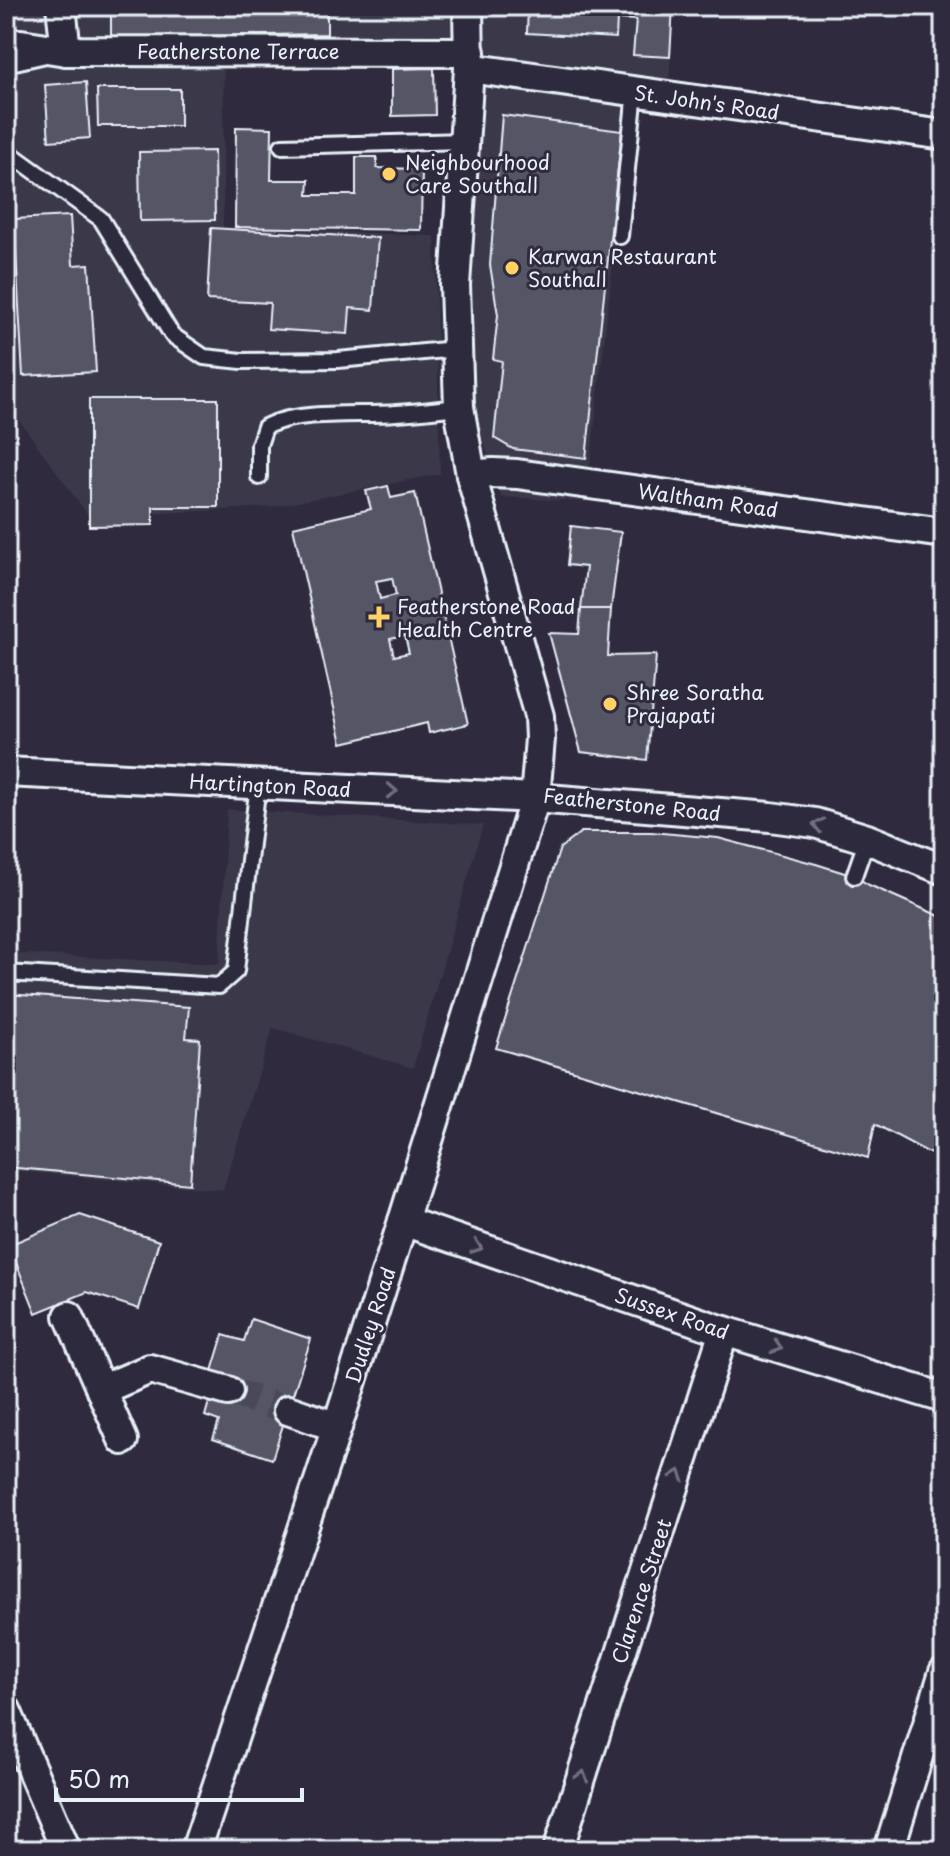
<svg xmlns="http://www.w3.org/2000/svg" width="950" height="1856" viewBox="0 0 950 1856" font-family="'Playpen Sans',sans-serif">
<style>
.built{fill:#3b3749}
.building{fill:#575565;stroke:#e8f1f8;stroke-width:2;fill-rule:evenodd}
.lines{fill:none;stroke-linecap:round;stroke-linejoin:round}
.street-tunnel{stroke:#4b4859;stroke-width:28;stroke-dasharray:28 14;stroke-linecap:butt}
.lane-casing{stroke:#e8f1f8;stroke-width:20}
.street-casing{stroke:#e8f1f8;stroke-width:34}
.lane{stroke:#2f2a3d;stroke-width:14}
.street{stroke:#2f2a3d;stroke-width:28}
.oneway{stroke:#70707e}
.poi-dot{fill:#ffd166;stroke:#2f2a3d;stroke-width:3}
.labels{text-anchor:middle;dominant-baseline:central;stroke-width:6;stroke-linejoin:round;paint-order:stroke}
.street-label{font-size:20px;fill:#e8f1f8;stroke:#2f2a3d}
.poi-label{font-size:20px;fill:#e8f1f8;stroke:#2f2a3d;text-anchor:start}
</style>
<rect width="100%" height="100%" fill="#2f2a3d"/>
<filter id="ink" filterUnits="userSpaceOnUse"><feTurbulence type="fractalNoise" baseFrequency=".0125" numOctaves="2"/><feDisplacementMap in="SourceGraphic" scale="16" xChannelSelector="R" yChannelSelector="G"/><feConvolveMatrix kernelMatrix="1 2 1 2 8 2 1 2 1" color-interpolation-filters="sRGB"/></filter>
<g filter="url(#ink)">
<g class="built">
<path d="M6,6H674L668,100L632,97L586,502L501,497L466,387L462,289L485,41L224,40L223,227L435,236L440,474L273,507L89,517L6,402Z"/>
<path d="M227,809L483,825L413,1068L273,1028L223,1190L6,1170V953L219,964Z"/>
</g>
<g class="building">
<path d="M111,6H327V34L111,37Z"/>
<path d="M528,6H673L670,57L633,55L636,20L617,19L616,38L527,33Z"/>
<path d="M434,68L435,115L392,116V69Z"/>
<path d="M86,82L90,138L49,141L45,85Z"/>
<path d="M97,89H180V126H98Z"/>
<path d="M502,115L622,131L586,458L513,449L494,438L502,361L493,359L498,315L490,265Z"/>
<path d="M236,127L272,128L271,180H309L308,195H356V157H377V168L422,169L421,230L235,227Z"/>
<path d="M214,151L215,220L140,221L139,152Z"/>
<path d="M70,216L73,265L89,264L96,372L23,376L14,219Z"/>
<path d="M211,228L378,238L373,310L350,308L348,334L268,329L270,303L207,300Z"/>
<path d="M89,399H218V507H153V525L89,526Z"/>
<path d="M388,486L391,498L415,493L468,724L429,733L427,723L342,743L293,527L371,509L366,491ZM392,578L396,595L380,599L376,581ZM405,636L409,653L394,656L390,639Z"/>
<path d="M571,526L621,532L611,609H581L586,567L567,565Z"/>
<path d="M581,609H611L608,656L656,655L647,760L581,752L549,633L579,634Z"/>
<path d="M581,832H651L718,838L816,864L854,876L869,885L944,918V1161L875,1124L868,1158L496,1048L560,848Z"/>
<path d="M6,994L189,1007L186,1038L200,1039L190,1184L6,1167Z"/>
<path d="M80,1215L159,1241L139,1309L87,1292L36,1313L9,1245Z"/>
<path d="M251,1319L311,1339L272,1459L213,1439L219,1421L205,1416L209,1402L223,1406L233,1377L212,1371L223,1335L244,1341Z"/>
</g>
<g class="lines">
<path class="street-tunnel" d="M228,1391L288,1410"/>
<g class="lane-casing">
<g id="lane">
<path d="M6,64L46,55"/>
<path d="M282,146L465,141"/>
<path d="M6,147L11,154L101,219L172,335L204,357L242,361L338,360L456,349"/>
<path d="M620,236L635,92"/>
<path d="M259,477V445L265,427C295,410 359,416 396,413C417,412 438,409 459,407"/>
<path d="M854,876L867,839"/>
<path d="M6,973L219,986L236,971L258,784"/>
</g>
</g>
<g class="street-casing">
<g id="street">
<path d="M61,6L66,51"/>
<path d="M6,44H21L66,51L470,52"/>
<path d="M469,68L944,135"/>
<path d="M471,475L493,473L517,474L944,533"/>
<path d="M6,772L535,798L770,817L815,823L867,839L944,870"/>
<path d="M403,1221L724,1331L944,1398"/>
<path d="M69,1316L123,1440"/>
<path d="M101,1390L150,1369L228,1391"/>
<path d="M288,1410L337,1427"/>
<path d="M6,1710L66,1850"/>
<path d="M196,1850L337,1427L403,1221L535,798L540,739L539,716L471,475L459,407L455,285L469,68L468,6"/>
<path d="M558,1850L724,1331"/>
<path d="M889,1850L944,1672"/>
</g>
</g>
<use href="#lane" class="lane"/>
<use href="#street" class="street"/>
</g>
<defs><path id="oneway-chevron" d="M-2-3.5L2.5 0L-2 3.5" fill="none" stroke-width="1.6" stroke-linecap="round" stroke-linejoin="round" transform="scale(2)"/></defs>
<g class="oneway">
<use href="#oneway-chevron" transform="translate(392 791) rotate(3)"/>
<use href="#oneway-chevron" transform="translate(818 825) rotate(-167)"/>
<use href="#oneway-chevron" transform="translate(477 1247) rotate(19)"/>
<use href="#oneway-chevron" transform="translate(777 1347) rotate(17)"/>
<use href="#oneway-chevron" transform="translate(678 1475) rotate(-72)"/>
<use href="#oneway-chevron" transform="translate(582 1776) rotate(-72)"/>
</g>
</g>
<g class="poi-dot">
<circle cx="389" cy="174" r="8"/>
<circle cx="512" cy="268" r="8"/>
<path d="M375 605h8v8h8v8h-8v8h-8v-8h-8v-8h8z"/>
<circle cx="610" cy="704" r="8"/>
</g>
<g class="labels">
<g class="street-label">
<text x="238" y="51">Featherstone Terrace</text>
<text transform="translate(707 102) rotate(8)">St. John's Road</text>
<text transform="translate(708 500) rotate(8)">Waltham Road</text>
<text transform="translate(270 785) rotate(3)">Hartington Road</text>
<text transform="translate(632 804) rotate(6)">Featherstone Road</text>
<text transform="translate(672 1313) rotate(19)">Sussex Road</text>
<text transform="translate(370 1325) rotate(-72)">Dudley Road</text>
<text transform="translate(641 1591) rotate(-72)">Clarence Street</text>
</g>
<g class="poi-label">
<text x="405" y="162">Neighbourhood<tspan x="405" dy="23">Care Southall</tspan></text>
<text x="528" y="256">Karwan Restaurant<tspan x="528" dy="23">Southall</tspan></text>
<text x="397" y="606">Featherstone Road<tspan x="397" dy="23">Health Centre</tspan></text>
<text x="626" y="692">Shree Soratha<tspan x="626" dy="23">Prajapati</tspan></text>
</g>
</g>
<rect width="950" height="1856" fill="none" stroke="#2f2a3d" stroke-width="32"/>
<rect x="16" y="16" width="918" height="1824" fill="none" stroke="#e8f1f8" stroke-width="3" filter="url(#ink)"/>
<path d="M56 1788v12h246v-12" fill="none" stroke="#e8f1f8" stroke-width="4"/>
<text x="68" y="1788" font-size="24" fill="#e8f1f8" stroke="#2f2a3d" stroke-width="6" paint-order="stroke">50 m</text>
</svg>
